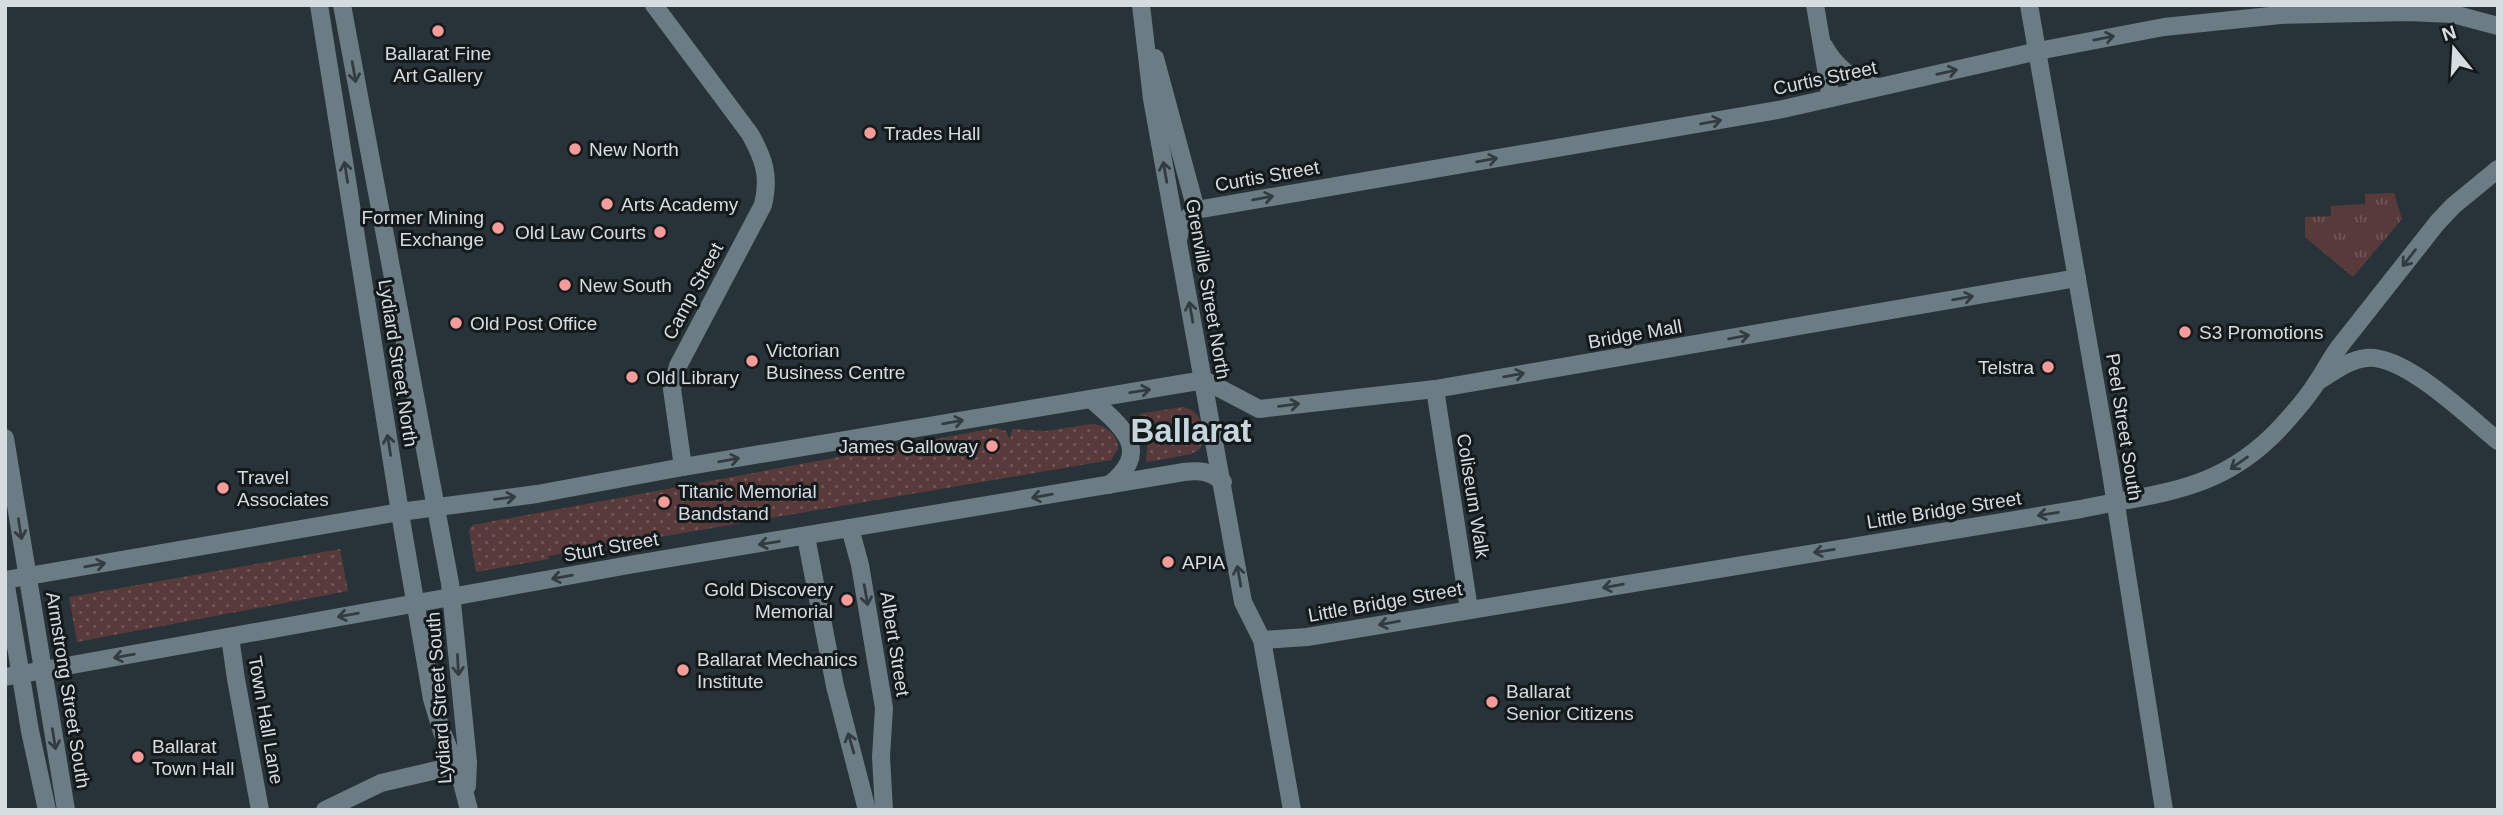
<svg xmlns="http://www.w3.org/2000/svg" width="2503" height="815" viewBox="0 0 2503 815" font-family="Helvetica,sans-serif">
<style>
.grass{fill:url(#grass-tufts)}
.park{fill:url(#park-dots)}
.lines{fill:none;stroke-linecap:round;stroke-linejoin:round}
.minor{stroke:#6b7c84;stroke-width:18}
.oneway{stroke:#323c40}
.poi-dot{fill:#f59b99;stroke:#141a1c;stroke-width:2.5}
.labels{text-anchor:middle;dominant-baseline:central;stroke-width:6;stroke-linejoin:round;paint-order:stroke}
.poi-label{font-size:19px;fill:#d5dde0;stroke:#141a1c;text-anchor:start}
.street-label{font-size:19px;fill:#d5dde0;stroke:#141a1c}
.town-label{font-size:33px;font-weight:bold;fill:#c7d6dd;stroke:#141a1c}
</style>
<defs>
<pattern id="grass-tufts" width="24" height="20" patternUnits="userSpaceOnUse" patternTransform="scale(1.75)"><rect width="24" height="20" fill="#593a3a"/><path d="M3 7l-1-3M5 7V3M7 7l1-3M15 17l-1-3M17 17v-4M19 17l1-3" fill="none" stroke="#705656"/></pattern>
<pattern id="park-dots" width="8" height="8" patternUnits="userSpaceOnUse" patternTransform="scale(1.75)"><rect width="8" height="8" fill="#593a3a"/><path d="M2 2h.1M6 6h.1" fill="none" stroke="#705656" stroke-width="1.8" stroke-linecap="round"/></pattern>
</defs>
<rect width="100%" height="100%" fill="#273338"/>
<path class="grass" d="M2394,193L2402,219L2353,277L2305,237V217L2331,216V206L2365,204V194Z"/>
<g class="park">
<path d="M1182,407C1202,409 1207,432 1200,449L1191,454L1148,462L1146,461L1148,438L1139,414Z"/>
<path d="M1091,424C1105,425 1118,433 1118,449L1111,460L548,556L549,559L476,572L469,530L473,525L995,428L1006,431L1010,440L1012,429L1047,431Z"/>
<path d="M340,549L348,591L77,642L69,597Z"/>
</g>
<g class="lines">
<g class="minor">
<path d="M319,5L403,531L432,699L442,732L461,779L469,810"/>
<path d="M342,5L450,583L468,762L467,786"/>
<path d="M654,5L750,134C764,159 770,176 763,205L678,366L672,389L683,467"/>
<path d="M1141,5L1152,99L1243,602L1262,640L1292,810"/>
<path d="M1815,5L1831,98"/>
<path d="M2029,5L2110,467L2164,810"/>
<path d="M1824,46C1834,65 1855,84 1878,87"/>
<path d="M1155,58L1196,210"/>
<path d="M1178,239L1182,223L1196,210L1783,109L2038,51L2164,27L2280,15L2407,12L2453,14L2498,26"/>
<path d="M1204,380L1259,409L1435,389L2077,278"/>
<path d="M2317,382C2332,373 2348,360 2366,358C2405,354 2468,417 2498,441"/>
<path d="M1435,389L1469,609"/>
<path d="M1091,399C1121,426 1154,450 1109,485"/>
<path d="M5,438L66,810"/>
<path d="M850,528L860,565L884,708L881,757L884,810"/>
<path d="M806,537L835,686L867,810"/>
<path d="M5,580L400,512L537,494L683,467L1204,380"/>
<path d="M5,580L30,731L47,810"/>
<path d="M230,637L236,679L260,810"/>
<path d="M1262,640L1307,637L2081,509C2161,492 2220,492 2280,428C2293,414 2307,398 2317,382C2325,370 2331,358 2340,346L2437,223L2453,206L2498,169"/>
<path d="M5,677L629,565L1184,472C1200,470 1210,471 1223,482"/>
<path d="M325,810L381,783L467,763"/>
</g>
</g>
<defs><path id="oneway-shaft" d="M-6 0H5M1.5-3L5.5 0L1.5 3" fill="none" stroke-width="1.6" stroke-linecap="round" stroke-linejoin="round" transform="scale(1.75)"/></defs>
<g class="oneway">
<use href="#oneway-shaft" transform="translate(2104 38) rotate(-11)"/>
<use href="#oneway-shaft" transform="translate(354 72) rotate(80)"/>
<use href="#oneway-shaft" transform="translate(1947 72) rotate(-13)"/>
<use href="#oneway-shaft" transform="translate(1711 122) rotate(-10)"/>
<use href="#oneway-shaft" transform="translate(1487 160) rotate(-10)"/>
<use href="#oneway-shaft" transform="translate(346 172) rotate(-99)"/>
<use href="#oneway-shaft" transform="translate(1165 172) rotate(-100)"/>
<use href="#oneway-shaft" transform="translate(1263 198) rotate(-10)"/>
<use href="#oneway-shaft" transform="translate(2409 258) rotate(128)"/>
<use href="#oneway-shaft" transform="translate(1963 298) rotate(-10)"/>
<use href="#oneway-shaft" transform="translate(1191 312) rotate(-100)"/>
<use href="#oneway-shaft" transform="translate(1739 337) rotate(-10)"/>
<use href="#oneway-shaft" transform="translate(1514 375) rotate(-10)"/>
<use href="#oneway-shaft" transform="translate(1140 391) rotate(-9)"/>
<use href="#oneway-shaft" transform="translate(1289 405) rotate(-7)"/>
<use href="#oneway-shaft" transform="translate(953 422) rotate(-10)"/>
<use href="#oneway-shaft" transform="translate(389 445) rotate(-99)"/>
<use href="#oneway-shaft" transform="translate(729 460) rotate(-10)"/>
<use href="#oneway-shaft" transform="translate(2239 463) rotate(145)"/>
<use href="#oneway-shaft" transform="translate(1042 496) rotate(170)"/>
<use href="#oneway-shaft" transform="translate(505 498) rotate(-7)"/>
<use href="#oneway-shaft" transform="translate(2048 514) rotate(171)"/>
<use href="#oneway-shaft" transform="translate(20 529) rotate(81)"/>
<use href="#oneway-shaft" transform="translate(769 543) rotate(171)"/>
<use href="#oneway-shaft" transform="translate(1824 551) rotate(171)"/>
<use href="#oneway-shaft" transform="translate(95 565) rotate(-10)"/>
<use href="#oneway-shaft" transform="translate(1239 576) rotate(-100)"/>
<use href="#oneway-shaft" transform="translate(562 577) rotate(170)"/>
<use href="#oneway-shaft" transform="translate(1613 586) rotate(170)"/>
<use href="#oneway-shaft" transform="translate(866 595) rotate(80)"/>
<use href="#oneway-shaft" transform="translate(348 615) rotate(170)"/>
<use href="#oneway-shaft" transform="translate(1389 623) rotate(170)"/>
<use href="#oneway-shaft" transform="translate(124 656) rotate(170)"/>
<use href="#oneway-shaft" transform="translate(458 665) rotate(87)"/>
<use href="#oneway-shaft" transform="translate(54 739) rotate(81)"/>
<use href="#oneway-shaft" transform="translate(851 743) rotate(-106)"/>
</g>
<g class="poi-dot">
<circle cx="438" cy="31" r="7"/>
<circle cx="870" cy="133" r="7"/>
<circle cx="575" cy="149" r="7"/>
<circle cx="607" cy="204" r="7"/>
<circle cx="498" cy="228" r="7"/>
<circle cx="660" cy="232" r="7"/>
<circle cx="565" cy="285" r="7"/>
<circle cx="456" cy="323" r="7"/>
<circle cx="2185" cy="332" r="7"/>
<circle cx="752" cy="361" r="7"/>
<circle cx="2048" cy="367" r="7"/>
<circle cx="632" cy="377" r="7"/>
<circle cx="992" cy="446" r="7"/>
<circle cx="223" cy="488" r="7"/>
<circle cx="664" cy="502" r="7"/>
<circle cx="1168" cy="562" r="7"/>
<circle cx="847" cy="600" r="7"/>
<circle cx="683" cy="670" r="7"/>
<circle cx="1492" cy="702" r="7"/>
<circle cx="138" cy="757" r="7"/>
</g>
<g class="labels">
<g class="poi-label">
<text x="438" y="53" text-anchor="middle">Ballarat Fine<tspan x="438" dy="22">Art Gallery</tspan></text>
<text x="884" y="133">Trades Hall</text>
<text x="589" y="149">New North</text>
<text x="621" y="204">Arts Academy</text>
<text x="484" y="217" text-anchor="end">Former Mining<tspan x="484" dy="22">Exchange</tspan></text>
<text x="646" y="232" text-anchor="end">Old Law Courts</text>
<text x="579" y="285">New South</text>
<text x="470" y="323">Old Post Office</text>
<text x="2199" y="332">S3 Promotions</text>
<text x="766" y="350">Victorian<tspan x="766" dy="22">Business Centre</tspan></text>
<text x="2034" y="367" text-anchor="end">Telstra</text>
<text x="646" y="377">Old Library</text>
<text x="978" y="446" text-anchor="end">James Galloway</text>
<text x="237" y="477">Travel<tspan x="237" dy="22">Associates</tspan></text>
<text x="678" y="491">Titanic Memorial<tspan x="678" dy="22">Bandstand</tspan></text>
<text x="1182" y="562">APIA</text>
<text x="833" y="589" text-anchor="end">Gold Discovery<tspan x="833" dy="22">Memorial</tspan></text>
<text x="697" y="659">Ballarat Mechanics<tspan x="697" dy="22">Institute</tspan></text>
<text x="1506" y="691">Ballarat<tspan x="1506" dy="22">Senior Citizens</tspan></text>
<text x="152" y="746">Ballarat<tspan x="152" dy="22">Town Hall</tspan></text>
</g>
<g class="street-label">
<text transform="translate(1825 78) rotate(-12)">Curtis Street</text>
<text transform="translate(1267 176) rotate(-10)">Curtis Street</text>
<text transform="translate(1208 289) rotate(80)">Grenville Street North</text>
<text transform="translate(693 291) rotate(-62)">Camp Street</text>
<text transform="translate(1635 334) rotate(-10)">Bridge Mall</text>
<text transform="translate(398 363) rotate(81)">Lydiard Street North</text>
<text transform="translate(2124 427) rotate(81)">Peel Street South</text>
<text transform="translate(1473 496) rotate(81)">Coliseum Walk</text>
<text transform="translate(1944 510) rotate(-9)">Little Bridge Street</text>
<text transform="translate(611 547) rotate(-10)">Sturt Street</text>
<text transform="translate(1385 602) rotate(-10)">Little Bridge Street</text>
<text transform="translate(895 644) rotate(81)">Albert Street</text>
<text transform="translate(68 690) rotate(81)">Armstrong Street South</text>
<text transform="translate(439 698) rotate(-94)">Lydiard Street South</text>
<text transform="translate(266 720) rotate(80)">Town Hall Lane</text>
</g>
<g class="town-label">
<text x="1191" y="430">Ballarat</text>
</g>
</g>
<rect width="2503" height="815" fill="none" stroke="#d5dde0" stroke-width="14"/>
<g transform="translate(2454 49) rotate(342)" stroke="#141a1c" stroke-width="5" paint-order="stroke">
<path d="M0-5L12 26L0 18L-12 26Z" fill="#d5dde0"/>
<text y="-10" font-size="19" font-weight="bold" text-anchor="middle" fill="#d5dde0">N</text>
</g>
</svg>
